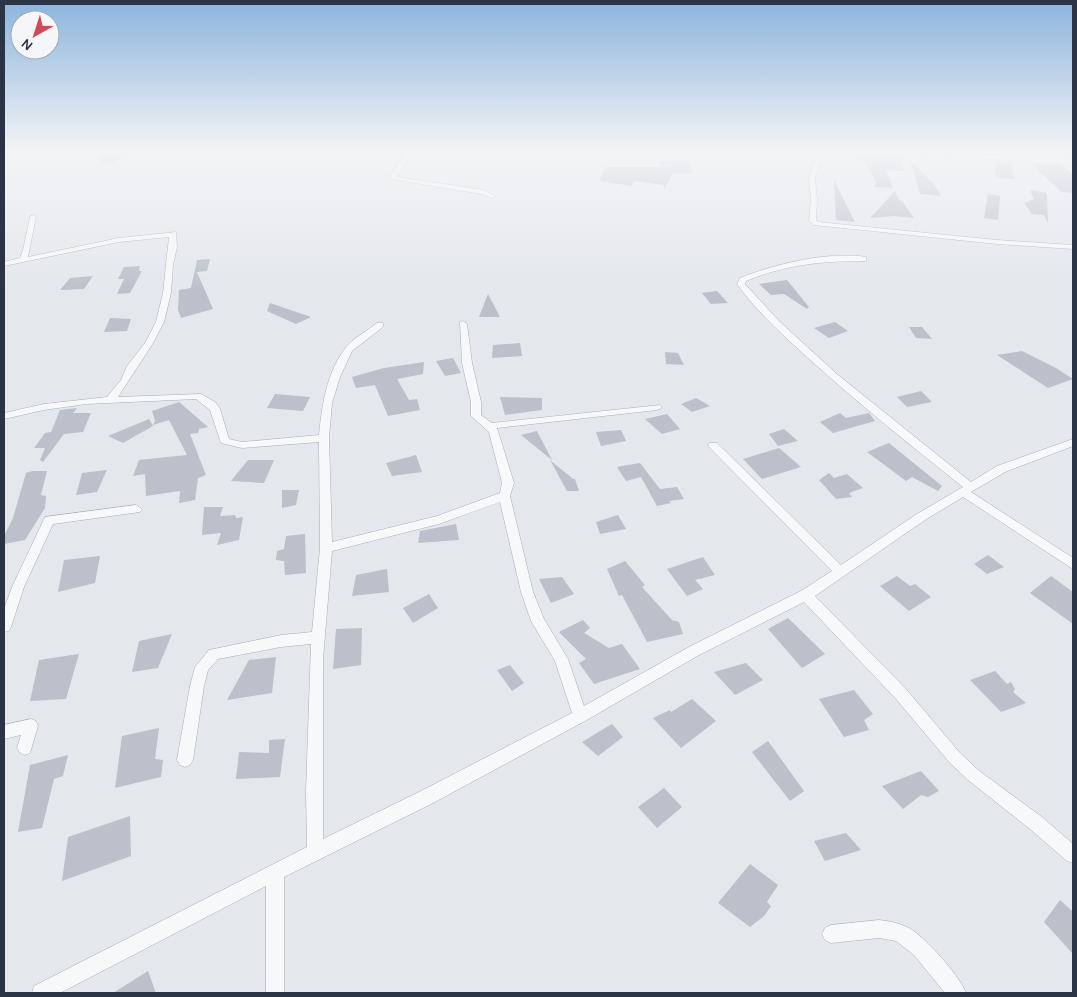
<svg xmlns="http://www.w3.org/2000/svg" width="1077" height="997" viewBox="0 0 1077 997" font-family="Karla,sans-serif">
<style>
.building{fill:#bbc0ca}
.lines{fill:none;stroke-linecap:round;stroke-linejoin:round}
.street-casing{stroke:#a9aeb7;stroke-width:1}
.street{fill:#f7f8fa;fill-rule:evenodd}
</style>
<rect width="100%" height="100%" fill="#e4e7ec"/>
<g class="building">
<path d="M101,152H125L113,163H101Z"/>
<path d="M860,155L901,157L905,171L886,170L893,188L875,187L876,181Z"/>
<path d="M689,160L693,174L673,173L664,189V185L634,181L632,186L599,181L606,167H661L660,161Z"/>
<path d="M910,160L933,183L941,196L920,194Z"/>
<path d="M997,161L1011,162L1014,179L997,178L995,172Z"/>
<path d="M1030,163L1061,164L1073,174V193L1062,192Z"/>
<path d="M834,180L855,222L836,220Z"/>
<path d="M1030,190L1047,193L1048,223L1044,215L1032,214L1024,203L1034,199Z"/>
<path d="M895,191L899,200L902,201L914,218L894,216L870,218Z"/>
<path d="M988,194L1000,196L998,220L984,218Z"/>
<path d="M210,259L207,271L197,272L213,309L181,318L178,310L179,290L191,288L197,260Z"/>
<path d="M140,266L139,271H142L130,293L117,294L124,279H118L124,267Z"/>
<path d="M93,276L84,289L60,290L70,278Z"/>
<path d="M787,280L809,307L807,309L784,294L771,295L759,284Z"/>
<path d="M717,291L728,303L711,304L702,293Z"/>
<path d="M488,294L500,317H479Z"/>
<path d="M270,303L311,317L296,324L267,311Z"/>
<path d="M110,318L131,319L127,331L104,332Z"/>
<path d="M835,322L848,331L829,338L814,328Z"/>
<path d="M909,327H922L932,339L916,338Z"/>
<path d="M520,343L522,356L492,358L493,345Z"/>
<path d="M1022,351L1056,368L1073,379L1048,388L997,355Z"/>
<path d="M665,352L678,353L684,365L666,364Z"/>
<path d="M453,358L461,373L445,376L436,361Z"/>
<path d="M424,362L423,374L397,379L409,400L417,399L420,410L388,416L375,385L356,388L352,377L384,368Z"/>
<path d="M921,391L932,402L907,407L897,397Z"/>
<path d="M275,394L310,397L303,411L267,408Z"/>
<path d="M500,397L542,398V410L505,415Z"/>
<path d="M696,398L710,406L692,412L681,404Z"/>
<path d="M179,402L208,427L199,429L198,433L190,434L206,475L198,478L195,500L179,503L180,491L146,496L145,474L133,476L139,460L187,455L169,420L153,425L155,421L152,411Z"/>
<path d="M77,408L73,413H91L83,432L64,434L43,462L40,460L45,448H34L45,433L51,432L60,410Z"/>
<path d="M840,413L846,418L869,413L875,421L833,433L820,422Z"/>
<path d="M667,414L680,429L662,434L645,419Z"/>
<path d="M149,419L153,426L123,443L108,436Z"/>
<path d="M784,429L798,441L778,446L769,434Z"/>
<path d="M621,430L626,441L601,446L596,432Z"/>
<path d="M537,431L552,460L521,435Z"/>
<path d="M889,443L942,486L938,491L912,477L906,481L867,452Z"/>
<path d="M779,448L801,467L762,479L743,459Z"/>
<path d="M416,455L422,472L392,476L386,463Z"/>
<path d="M248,460H274L264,483L231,481Z"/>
<path d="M550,460L573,479H575L579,491H567Z"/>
<path d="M640,463L660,489L677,487L684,499L669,501L671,503L657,506L641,477L626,481L617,467Z"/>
<path d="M107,470L97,492L76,495L82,473Z"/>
<path d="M32,471H47L41,495L46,496L45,508L25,540L4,544V536L13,518L26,473Z"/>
<path d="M829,473L834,478L847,474L863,488L849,493L852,497L836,499L819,480Z"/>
<path d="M282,490H299L296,505L282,508Z"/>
<path d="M204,507H223L220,516L235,515L236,518L243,517L239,540L217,545L221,533L202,535Z"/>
<path d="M618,515L626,529L600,534L596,522Z"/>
<path d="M456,524L459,540L418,543L420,531Z"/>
<path d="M305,534L306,573L285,575L284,561L276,560L277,551L284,549L286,536Z"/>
<path d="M988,555L1004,567L987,574L974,564Z"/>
<path d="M100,556L95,583L58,592L64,560Z"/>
<path d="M703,557L715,575L695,580L703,589L687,596L667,569Z"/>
<path d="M625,561L645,585L642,587L672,620L679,622L683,634L647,642L622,595L619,596L607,569Z"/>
<path d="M387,569L389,592L352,596L356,575Z"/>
<path d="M897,576L910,586L915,584L931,597L909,611L880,586Z"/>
<path d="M1051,576L1073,592V624L1030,593Z"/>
<path d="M562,577L574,594L551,603L539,579Z"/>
<path d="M429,594L438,608L413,623L403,608Z"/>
<path d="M788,618L825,654L802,668L768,629Z"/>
<path d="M583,620L590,628L584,633L609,648L622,644L640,669L594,684L579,663L586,659L559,632Z"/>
<path d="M362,628L361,665L333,669L336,629Z"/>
<path d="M172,634L158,668L132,672L139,641Z"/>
<path d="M79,654L66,699L30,701L39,660Z"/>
<path d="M276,657L272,693L227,700L249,660Z"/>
<path d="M746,663L763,680L735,695L714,672Z"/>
<path d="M510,665L524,683L512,691L497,670Z"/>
<path d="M995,671L1007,684L1011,682L1015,689L1013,692L1026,703L1001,712L970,680Z"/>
<path d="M854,690L873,714L864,720L869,730L844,737L819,699Z"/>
<path d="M692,699L716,721L681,748L653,718L670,710L671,712Z"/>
<path d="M612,724L623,737L598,756L582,742Z"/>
<path d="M159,728L155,759L163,760L161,777L115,788L122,736Z"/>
<path d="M285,739L280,777L236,779L239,752L269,753V740Z"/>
<path d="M768,741L804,791L790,801L752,752Z"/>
<path d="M68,755L63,776L54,779L42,828L18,832L30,765Z"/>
<path d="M921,771L939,791L928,797L921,795L903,809L882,786Z"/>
<path d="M664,788L682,807L657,828L638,807Z"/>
<path d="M130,816L131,856L62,881L68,837Z"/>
<path d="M846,833L861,850L825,861L814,841Z"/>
<path d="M750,864L778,885L767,902L771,906L764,916L750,927L718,903Z"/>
<path d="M1060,900L1073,912V954L1044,922Z"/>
<path d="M148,971L156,993H113Z"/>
</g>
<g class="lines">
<g class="street-casing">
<g id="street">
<path d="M406,152H412L397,177L484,190L495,196L492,198L482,194L391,179V175Z"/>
<path d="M822,152H828L819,165L815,178L817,199L816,220L818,222L997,240L1073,245V249L997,244L814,225L809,221L811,199L809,178L813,165Z"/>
<path d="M875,152H907L1073,159V163L878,154Z"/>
<path d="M33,215L36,217L28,257L119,238L176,232L177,247L173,265L171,293L164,322L153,343L118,397L201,394L215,402L220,409L229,439L242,442L319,435C322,406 326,375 344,350C351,339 367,331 377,323H383V327L352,351L340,377L332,403L329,438L332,542L437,516L500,493L502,483L489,432L471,416V402L462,363L460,322L463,321L467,324L472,363L481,402V415L492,423L660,405L662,407L660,409L657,410L497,428L514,483L510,496L533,592L544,619L568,659L584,706L689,647L801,591L832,571L709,447L708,445L709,443H717L841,565L917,514L963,487C910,445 858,403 808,358C783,335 757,312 737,284L740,278C775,264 828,251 866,257V261H863C822,261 784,265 746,281L745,284L780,322L838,375L971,482L997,466L1073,439V446L1005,472L971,492L1073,558V569L963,497L925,520L815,596L906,689L960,753L978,770L1042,817L1073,844V863L1067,861L1030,829L968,780L950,763L896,699L804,602L699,655L585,721L433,803L284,877V993H266V886L60,993H32L34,986L307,847L306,791L311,644L281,647L218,659L208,670L204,686L193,760L190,765L185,767L180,765L177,760L190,686L195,667L209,650L281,635L312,632L320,548L319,442L242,448L221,443L210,410L196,399L86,404L44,410L4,419V413L44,404L107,397L121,380L127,366L145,343L156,322L163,293L169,237L119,242L4,266V262L20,258L23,250L30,217ZM500,502L521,592L531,621L555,661L572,713L421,791L323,839V659L332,551L439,524Z"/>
<path d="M136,505L142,509L140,512L53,524L24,587L11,627L9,631L4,632V609L12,587L45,517Z"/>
<path d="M31,719L36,721L38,726L30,753L25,755L20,753L17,748L21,735L4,739V725Z"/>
<path d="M879,920C889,921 899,923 909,928C925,937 960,976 966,993H945L914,955L896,941L879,938L831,943L825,940L822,934L825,928L831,925Z"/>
</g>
</g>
<use href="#street" class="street"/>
</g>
<linearGradient id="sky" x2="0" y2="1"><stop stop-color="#8bb4dd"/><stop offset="0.52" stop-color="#f3f4f6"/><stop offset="1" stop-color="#f3f4f6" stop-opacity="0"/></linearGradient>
<rect width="1077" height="291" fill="url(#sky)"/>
<rect width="1077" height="997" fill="none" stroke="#2b3445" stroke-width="10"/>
<g transform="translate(35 35) rotate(219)"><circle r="24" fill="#f4f6f9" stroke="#a4a8b1"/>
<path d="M0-4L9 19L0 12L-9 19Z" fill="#d1495b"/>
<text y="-8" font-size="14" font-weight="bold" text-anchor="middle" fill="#2b3445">N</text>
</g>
</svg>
